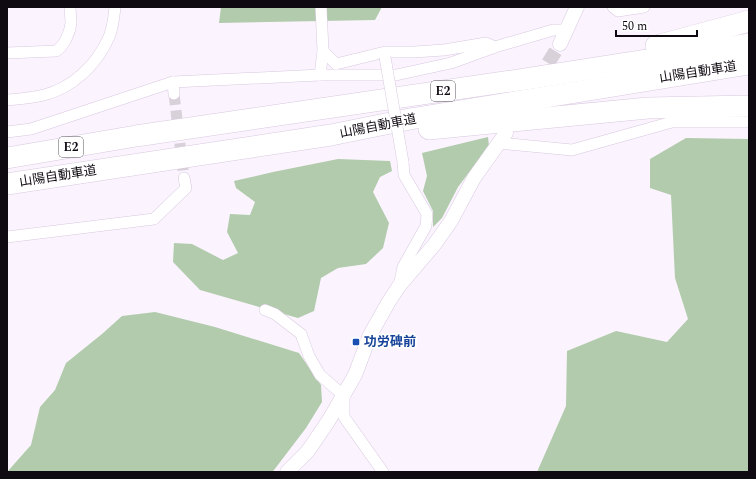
<svg xmlns="http://www.w3.org/2000/svg" width="756" height="479" viewBox="0 0 756 479" font-family="Spectral,'Noto Sans JP',serif">
<style>
.forest{fill:#b1cbac}
.lines{fill:none;stroke-linecap:round;stroke-linejoin:round}
.minor-tunnel{stroke:#d8d1da;stroke-width:11;stroke-dasharray:11 5.5;stroke-linecap:butt}
.tertiary-tunnel{stroke:#d8d1da;stroke-width:14;stroke-dasharray:14 7;stroke-linecap:butt}
.minor-casing{stroke:#d8c8e0;stroke-width:12}
.tertiary-casing{stroke:#d8c8e0;stroke-width:15}
.motorway-casing{stroke:#d8c8e0;stroke-width:22}
.minor{stroke:#fff;stroke-width:11}
.tertiary{stroke:#fff;stroke-width:14}
.motorway{stroke:#fff;stroke-width:21}
.minor-bridge-casing{stroke:#d8c8e0;stroke-width:12;stroke-linecap:butt}
.minor-bridge{stroke:#fff;stroke-width:11}
.transit-dot{fill:#1a4fb4;stroke:#fff;stroke-width:1.5}
.labels{text-anchor:middle;dominant-baseline:central;stroke-width:3.5;stroke-linejoin:round;paint-order:stroke}
.shield{fill:#fff;stroke:#575358;stroke-width:1}
.shield-label{font-size:12px;font-weight:bold;fill:#0f0911}
.street-label{font-size:13px;fill:#0f0911;stroke:#fff}
.transit-label{font-size:13px;font-weight:bold;fill:#164399;stroke:#fff;text-anchor:start}
</style>
<rect width="100%" height="100%" fill="#fbf4fe"/>
<g class="forest">
<path d="M221,7H382L375,20L219,23Z"/>
<path d="M488,137L489,146L458,187L442,218L433,227V211L423,191L427,176L422,153Z"/>
<path d="M686,138L749,139V472H537L566,406L567,351L616,331L667,342L688,319L675,278L671,195L650,188V159Z"/>
<path d="M338,159L390,161L392,171L380,177L373,192L389,223L383,248L366,264L338,268L321,278L314,311L298,318L200,290L173,262L174,243L192,244L223,260L238,253L227,232L230,214L250,215L255,202L236,188L234,181L273,172Z"/>
<path d="M155,312L215,327L299,353L321,385L322,402L306,428L274,470L272,472H8V471L31,445L40,407L55,390L66,363L102,334L122,316Z"/>
</g>
<g class="lines">
<path class="minor-tunnel" d="M174,94L184,178"/>
<path class="tertiary-tunnel" d="M537,81L560,44"/>
<g class="minor-casing">
<g id="minor">
<path d="M613,7L618,11L644,7"/>
<path d="M323,51L336,64L385,52H414L444,50L486,43L495,47"/>
<path d="M7,53L56,51C64,46 70,33 71,23C71,18 70,12 70,7"/>
<path d="M320,75L323,51L321,7"/>
<path d="M173,82L174,94"/>
<path d="M7,100C19,99 32,98 44,95C72,88 97,65 109,37C113,28 114,17 115,7"/>
<path d="M7,132L31,129L173,82L320,75H396L451,63L495,47L553,30H566"/>
<path d="M499,143L572,150L672,122H749"/>
<path d="M7,237L154,219L186,188L184,178"/>
<path d="M399,286L403,267L426,226L427,214L404,175L403,162"/>
<path d="M265,310L275,314L301,334L309,356L320,375L344,396V417L383,472"/>
</g>
</g>
<g class="tertiary-casing">
<g id="tertiary">
<path d="M560,44L577,7"/>
<path d="M287,472L308,451L329,420L355,375L370,335L388,303L399,286L434,245L451,221L474,178L506,133"/>
</g>
</g>
<g class="motorway-casing">
<g id="motorway">
<path d="M656,46L749,21"/>
<path d="M429,129L648,108L749,106"/>
<path d="M7,158L136,136L532,78L749,44"/>
<path d="M7,184L331,135L410,119L749,64"/>
</g>
</g>
<use href="#minor" class="minor"/>
<use href="#tertiary" class="tertiary"/>
<use href="#motorway" class="motorway"/>
<g class="minor-bridge-casing">
<path id="minor-bridge" d="M385,57L403,162"/>
</g>
<use href="#minor-bridge" class="minor-bridge"/>
</g>
<rect class="transit-dot" x="352" y="338" width="8" height="8" rx="2"/>
<g class="labels">
<g class="shield">
<rect x="431" y="81" width="24" height="20" rx="3"/>
<rect x="59" y="137" width="24" height="20" rx="3"/>
</g>
<g class="shield-label">
<text x="443" y="91">E2</text>
<text x="71" y="147">E2</text>
</g>
<g class="street-label">
<text transform="translate(698 72) rotate(-9)">山陽自動車道</text>
<text transform="translate(378 126) rotate(-11)">山陽自動車道</text>
<text transform="translate(58 176) rotate(-9)">山陽自動車道</text>
</g>
<g class="transit-label">
<text x="364" y="342">功労碑前</text>
</g>
</g>
<rect width="756" height="479" fill="none" stroke="#0f0911" stroke-width="16"/>
<path d="M616 30v6h81v-6" fill="none" stroke="#0f0911" stroke-width="2"/>
<text x="622" y="30" font-size="12" fill="#0f0911" stroke="#ffffff" stroke-width="3" paint-order="stroke">50 m</text>
</svg>
